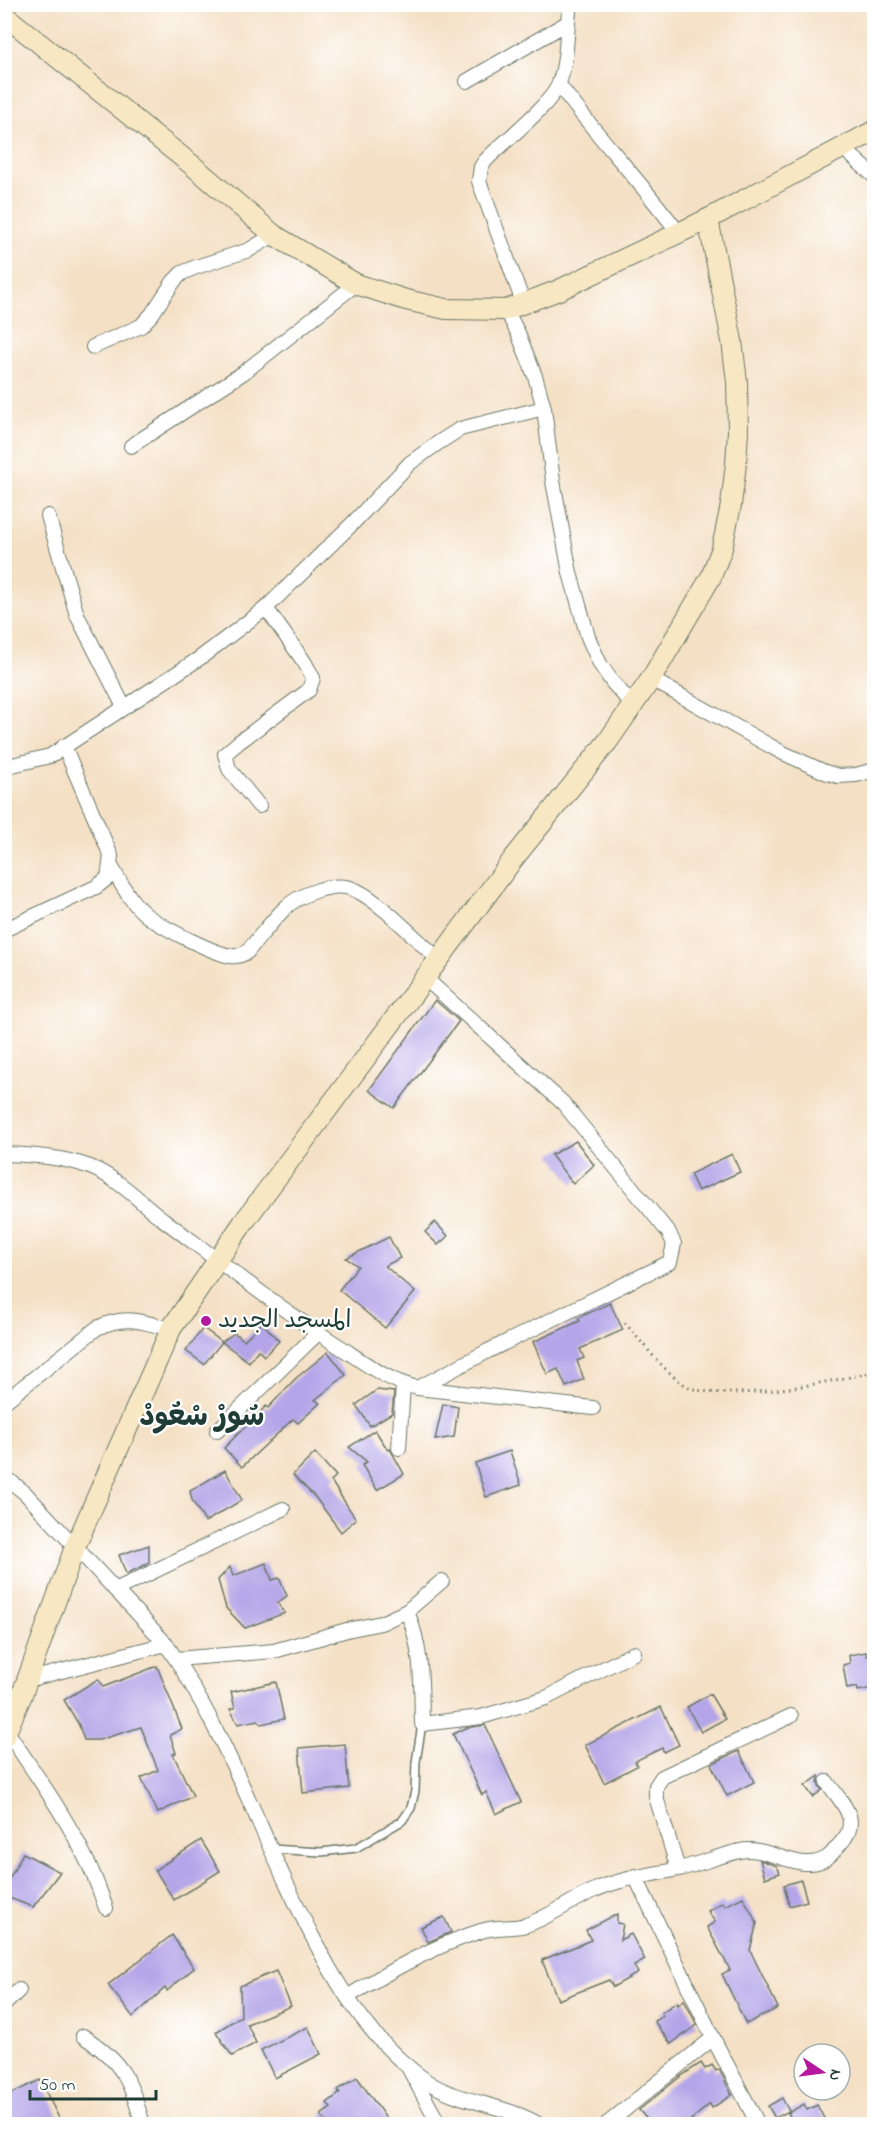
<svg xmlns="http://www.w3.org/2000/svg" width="879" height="2129" viewBox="0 0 879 2129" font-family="'Indie Flower','Playpen Sans Arabic',sans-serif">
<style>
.building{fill:#b4a5e8}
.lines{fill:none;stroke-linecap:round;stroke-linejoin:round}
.lane-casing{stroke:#6a7667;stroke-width:10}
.street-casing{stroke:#6a7667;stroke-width:16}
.secondary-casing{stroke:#6a7667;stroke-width:22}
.path{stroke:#6a7667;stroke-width:3;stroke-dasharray:1.5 4.5;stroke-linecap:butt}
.lane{stroke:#fff;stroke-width:7}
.street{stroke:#fff;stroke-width:14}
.secondary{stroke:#f7e8c3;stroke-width:20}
.poi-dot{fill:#b5179e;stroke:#fff;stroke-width:2}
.labels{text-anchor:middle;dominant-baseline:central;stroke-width:4.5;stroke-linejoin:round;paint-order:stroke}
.poi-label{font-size:24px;fill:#1f3d34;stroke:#fff;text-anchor:start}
.district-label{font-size:30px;font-weight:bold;fill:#1f3d34;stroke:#fff}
</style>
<rect width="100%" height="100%" fill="#fff"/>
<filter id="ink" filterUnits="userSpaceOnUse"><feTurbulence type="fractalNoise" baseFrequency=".0167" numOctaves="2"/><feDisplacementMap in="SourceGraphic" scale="12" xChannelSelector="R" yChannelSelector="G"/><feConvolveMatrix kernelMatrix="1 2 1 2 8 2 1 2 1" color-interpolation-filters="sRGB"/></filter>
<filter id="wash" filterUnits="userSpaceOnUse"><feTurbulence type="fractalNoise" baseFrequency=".008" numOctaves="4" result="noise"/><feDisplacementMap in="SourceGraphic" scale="24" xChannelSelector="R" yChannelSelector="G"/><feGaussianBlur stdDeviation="1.35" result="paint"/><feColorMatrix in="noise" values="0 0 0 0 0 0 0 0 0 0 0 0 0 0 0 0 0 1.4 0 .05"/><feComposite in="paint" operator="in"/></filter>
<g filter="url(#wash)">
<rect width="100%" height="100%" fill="#f4e0c5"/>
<g id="blocks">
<g class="building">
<path d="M435,1000L459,1021L394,1108L369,1090Z"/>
<path d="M576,1141L594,1165L573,1184L551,1155Z"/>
<path d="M732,1154L740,1172L698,1191L690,1174Z"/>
<path d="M435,1222L448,1236L438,1245L425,1232Z"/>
<path d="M389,1237L400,1258L385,1266L415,1292L385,1328L339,1290L358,1266L346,1258Z"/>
<path d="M610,1303L623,1330L580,1349L584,1358L577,1361L584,1379L566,1387L558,1369L547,1374L533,1342L580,1321L578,1318Z"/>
<path d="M262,1323L279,1341L264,1356L258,1350L249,1362L222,1342L234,1333L244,1340Z"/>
<path d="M203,1328L222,1342L204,1364L186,1351Z"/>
<path d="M328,1352L346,1375L315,1400L320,1403L298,1423L293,1419L242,1467L224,1448L266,1406L268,1408L295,1379Z"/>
<path d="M377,1390L394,1392L392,1413L370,1426L356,1405Z"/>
<path d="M443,1404L458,1407L454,1437L435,1440Z"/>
<path d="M375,1430L388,1450L390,1449L404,1474L377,1490L362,1465L367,1462L349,1447Z"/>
<path d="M510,1451L521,1485L486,1497L475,1463Z"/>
<path d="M315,1453L336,1476L331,1481L356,1519L341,1532L315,1497L293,1475Z"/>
<path d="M225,1470L242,1500L205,1522L192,1500L190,1491Z"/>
<path d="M149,1545V1563L126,1574L119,1555Z"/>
<path d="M266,1563L272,1580L279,1578L287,1596L277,1603L285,1613L245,1628L226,1608L218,1580L230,1567L233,1576Z"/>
<path d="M866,1652L867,1656L874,1655V1688L858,1691L857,1687L847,1689L843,1665L850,1663L849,1655Z"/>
<path d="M157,1666L182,1729L170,1735L176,1753L173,1754L193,1796L158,1813L141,1778L158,1770L141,1727L99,1740H84L79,1725L64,1700L98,1679L103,1687Z"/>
<path d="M276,1682L284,1719L261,1724L258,1720L238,1724L230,1709L235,1708L231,1692Z"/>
<path d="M710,1694L725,1719L701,1732L687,1707Z"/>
<path d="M661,1707L679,1745L664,1752L662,1748L635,1761L637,1766L604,1783L585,1745Z"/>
<path d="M485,1725L521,1802L496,1814L486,1792L482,1795L453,1734L466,1728Z"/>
<path d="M345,1744L349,1788L303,1793L299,1748Z"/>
<path d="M739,1751L754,1782L727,1796L711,1764Z"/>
<path d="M819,1776L818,1784L822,1790L813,1797L805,1786Z"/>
<path d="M201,1840L220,1871L174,1900L155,1870Z"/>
<path d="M23,1853L60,1872L33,1907L4,1896V1889Z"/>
<path d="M760,1860L777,1866L780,1873L765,1878Z"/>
<path d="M801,1880L807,1901L789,1906L784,1885Z"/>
<path d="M743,1897L757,1923L750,1950L778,2008L746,2024L722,1974L730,1970L707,1927L715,1922L708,1911L723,1902L725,1906Z"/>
<path d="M617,1914V1923L623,1924L620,1940L631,1934L645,1960L634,1966L638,1973L613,1987L609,1980L558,2000L542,1960L591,1940L586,1930Z"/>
<path d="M444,1917L451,1932L428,1942L421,1927Z"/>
<path d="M172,1935L194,1968L167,1991L165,1988L133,2017L108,1985Z"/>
<path d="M276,1971L291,2006L247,2024L256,2043L232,2056L216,2032L241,2016L240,1986Z"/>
<path d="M684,2000L697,2025L671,2044L654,2021L663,2016L661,2013L677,2002L678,2005Z"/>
<path d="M308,2027L321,2054L275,2078L261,2050Z"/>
<path d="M701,2063L705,2069L712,2065L716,2071L719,2069L732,2095L712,2108L710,2104L686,2124H651L639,2110L681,2076Z"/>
<path d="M357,2077L390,2124H328L321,2115L331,2108L327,2103L340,2093L338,2090Z"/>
<path d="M40,2080L62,2124H4V2097Z"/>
<path d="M782,2098L789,2111L775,2118L768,2106Z"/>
<path d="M804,2104L807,2110L817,2105L827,2124H779L791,2118L788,2113Z"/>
</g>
</g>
</g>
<g filter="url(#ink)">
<use href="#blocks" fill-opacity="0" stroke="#6a7667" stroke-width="1.5"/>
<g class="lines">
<g class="lane-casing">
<path id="lane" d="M271,1849L321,1852L356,1848L402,1821L411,1808L415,1791L416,1762L422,1724"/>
</g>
<g class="street-casing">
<g id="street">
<path d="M467,81L567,23"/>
<path d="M559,85C597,136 640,181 678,232"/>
<path d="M843,148L874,176"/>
<path d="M524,305L479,181L481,167L485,161C502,143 553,103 559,83C568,59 566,30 570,4"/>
<path d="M506,310L518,333L535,376L544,408L553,481L570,573L588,637L600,664L613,683L633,705"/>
<path d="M93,347L141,326L152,314L174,281L182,273L196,267L249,250L274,235"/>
<path d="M131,446L243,373L356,284"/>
<path d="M48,516L77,615L124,707"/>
<path d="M651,679L781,752L825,772L838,776L856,775L874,770"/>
<path d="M4,767L50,756L200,658L266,608L352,524L410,463L438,443L460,429L544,408"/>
<path d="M259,806L229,769L225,754L239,742L309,690L313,678L305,663L266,608"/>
<path d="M111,866C121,883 131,903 146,915C163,928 209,951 230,956C237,957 241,955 247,952C259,938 271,922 284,909C298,895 333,881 353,889C377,898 418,941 439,960"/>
<path d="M4,930L96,887L108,878L111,856L64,746"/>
<path d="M4,1154C32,1155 64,1157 90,1167C118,1178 140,1202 164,1220C220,1262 275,1305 334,1343C361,1360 386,1381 418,1388L593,1408"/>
<path d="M418,1388L488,1351L670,1262L674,1244L669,1233L563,1103L425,978"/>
<path d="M4,1402L97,1328C127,1314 141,1322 171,1329"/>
<path d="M217,1431L318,1333"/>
<path d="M399,1448L403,1385"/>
<path d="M4,1476L25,1493L166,1644C215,1716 247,1797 283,1876C319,1952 356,2033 428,2082C460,2103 504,2104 538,2124"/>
<path d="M115,1590L283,1509"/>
<path d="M407,1611C423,1651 421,1681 422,1724L481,1717L546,1698L634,1653"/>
<path d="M176,1659L274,1651L347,1630L381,1623L407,1611L442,1581"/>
<path d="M27,1680L166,1644"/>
<path d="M4,1699L21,1697"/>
<path d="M7,1731C35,1774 65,1814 87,1861C95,1876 100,1892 106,1908"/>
<path d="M678,1869L656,1797V1786L662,1777L791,1716"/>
<path d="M635,1876L713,2038L758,2124"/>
<path d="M347,1997C390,1971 433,1946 481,1931C496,1926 511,1929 526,1925C550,1917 572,1900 595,1890C622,1878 650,1875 679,1869C699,1864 719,1856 740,1851C768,1844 802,1876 828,1857C832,1854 836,1848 840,1844C863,1820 841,1802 827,1782"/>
<path d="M4,2005L19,1990"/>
<path d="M83,2036C124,2063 129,2079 143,2124"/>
<path d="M409,2069L439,2124"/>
<path d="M607,2124L713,2038"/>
</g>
</g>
<g class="secondary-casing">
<g id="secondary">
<path d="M4,15L192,165L274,235L356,284L406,300L446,309L506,310L559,290L708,219L874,131"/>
<path d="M4,1737L21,1697L75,1547L171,1329L243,1223L514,858L608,741L651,679L711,577L722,548L731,505L736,464L738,431L737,382L732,341L708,219"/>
</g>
</g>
<path class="path" d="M625,1323C640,1340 669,1378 689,1387C727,1404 832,1381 874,1372"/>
<use href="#lane" class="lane"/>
<use href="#street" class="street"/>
<use href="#secondary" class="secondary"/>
</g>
</g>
<circle class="poi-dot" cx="206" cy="1321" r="6"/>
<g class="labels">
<g class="poi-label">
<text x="218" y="1321">المسجد الجديد</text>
</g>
<g class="district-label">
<text x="202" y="1418">سُورْ سْعُودْ</text>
</g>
</g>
<rect width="879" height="2129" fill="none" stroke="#fff" stroke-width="24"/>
<g transform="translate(822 2072) rotate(103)"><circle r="28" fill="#ffffff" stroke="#a5b1ae" stroke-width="1.5"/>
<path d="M0-4.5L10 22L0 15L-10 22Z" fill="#b5179e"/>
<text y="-9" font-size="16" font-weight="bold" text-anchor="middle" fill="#1f3d34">N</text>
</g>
<path d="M30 2090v9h126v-9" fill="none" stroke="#1f3d34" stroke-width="3"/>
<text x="39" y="2090" font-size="18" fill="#1f3d34" stroke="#ffffff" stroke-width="4.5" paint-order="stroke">50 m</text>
</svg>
